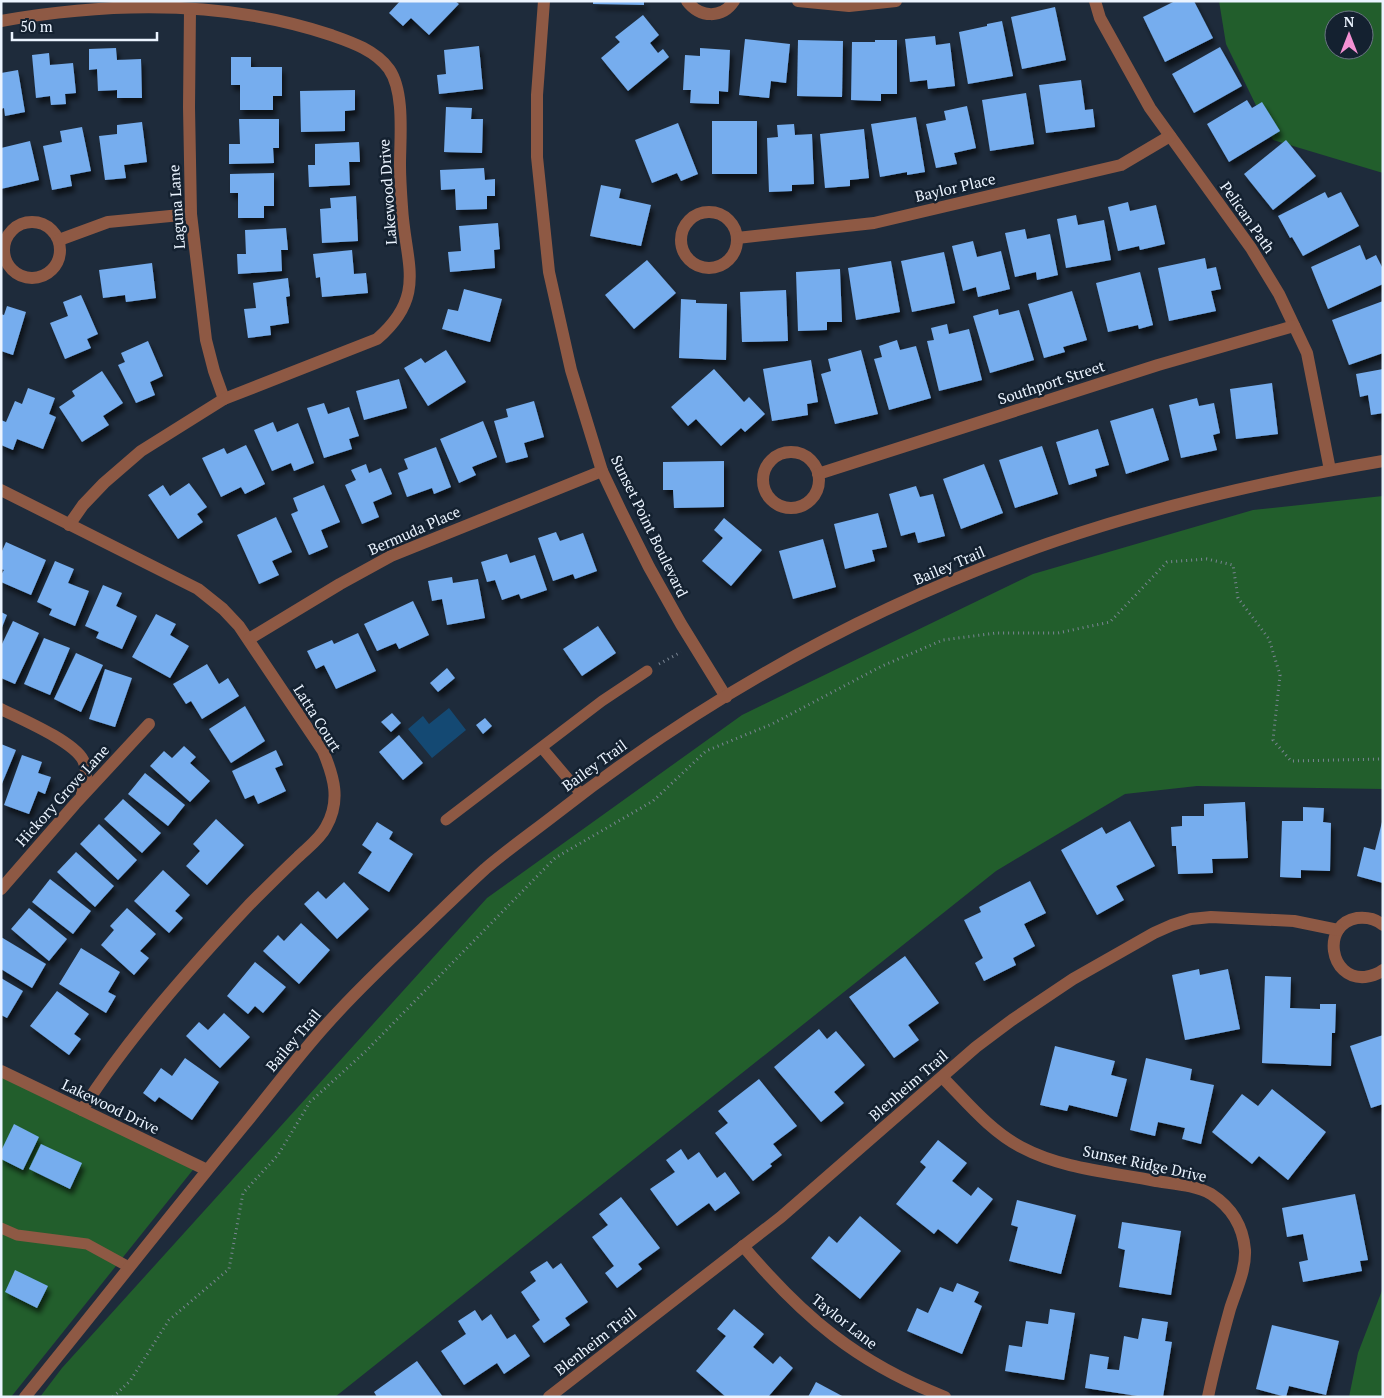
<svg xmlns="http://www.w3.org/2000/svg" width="1384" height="1398" viewBox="0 0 1384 1398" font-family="'PT Serif',serif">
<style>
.green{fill:#225e2c;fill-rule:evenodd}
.water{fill:#144973}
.building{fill:#76adee;filter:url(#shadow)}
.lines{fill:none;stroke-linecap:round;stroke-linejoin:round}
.path{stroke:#7a8593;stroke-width:3;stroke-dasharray:1 4;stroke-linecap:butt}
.service{stroke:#8e5944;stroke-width:11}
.minor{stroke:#8e5944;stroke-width:12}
.tertiary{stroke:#8e5944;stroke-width:12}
.labels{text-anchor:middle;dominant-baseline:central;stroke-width:5;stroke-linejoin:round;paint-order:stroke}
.street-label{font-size:15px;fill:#ebf4ff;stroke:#142130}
</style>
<defs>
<filter id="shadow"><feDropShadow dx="3" dy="5.5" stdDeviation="2.5" flood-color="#0009"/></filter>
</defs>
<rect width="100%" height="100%" fill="#1e2b3b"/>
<g class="green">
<path d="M1219,1H1383V173L1273,140L1226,44ZM1334,20H1364V50H1334Z"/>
<path d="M1383,496V789L1197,786L1125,794L996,871L335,1397H40L62,1368L487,898L742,715L1033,574L1253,510Z"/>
<path d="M1,1068L196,1166L11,1397H1Z"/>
<path d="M1383,1288V1397H1349L1358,1353Z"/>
</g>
<path class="water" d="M449,708L466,730L432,758L408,729L423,716L429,724Z"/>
<g class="building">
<path d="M400,1H455L459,4L429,35L411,18L403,26L389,13Z"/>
<path d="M593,1H644V5L593,4Z"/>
<path d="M1175,1H1194L1213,38L1165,62L1143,17Z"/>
<path d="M1055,7L1066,60L1022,69L1011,17Z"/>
<path d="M643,15L659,35L650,43L658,53L663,49L669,57L628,91L601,58L620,42L615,37Z"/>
<path d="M1002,21L1013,76L968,84L959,32L987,26V24Z"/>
<path d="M935,36L936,45L950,43L955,86L928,89L927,80L910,82L905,39Z"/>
<path d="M745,39L790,44L786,83L771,81L769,98L739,95Z"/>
<path d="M798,40L843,41L842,97L797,96Z"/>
<path d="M875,40H897V94H881V101L851,100L852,42H875Z"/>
<path d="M479,46L483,89L439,94L437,75L446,74L444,50Z"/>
<path d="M1220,47L1242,86L1194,113L1172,74Z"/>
<path d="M116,48L117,60L141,59L142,98H117V90L98,91L97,69L89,70V49Z"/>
<path d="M700,48L730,50L728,92L719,91V104L690,103L691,90H683L685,55L700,56Z"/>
<path d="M49,53L50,65L73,63L76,93L65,94L66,104L51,105L50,96L36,98L32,55Z"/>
<path d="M231,57H251V67H282V96H273V110H240V85H231Z"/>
<path d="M18,70L25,112L5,116L4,108L1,109V73Z"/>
<path d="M1081,80L1085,110L1093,109L1095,127L1046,133L1039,85Z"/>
<path d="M355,90V110L345,111V131L301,132L300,91Z"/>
<path d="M1026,93L1034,144L990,151L982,100Z"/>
<path d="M1247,100L1252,108L1262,102L1280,131L1229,162L1207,124Z"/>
<path d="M967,106L976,148L954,153L957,164L936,168L926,124L946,120L944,111Z"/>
<path d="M446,107L472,108L471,119H483L482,153L444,152Z"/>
<path d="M916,117L925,172L907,175V172L880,177L871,124Z"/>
<path d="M239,119H279V148H273L274,163L229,164V144H240Z"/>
<rect x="712" y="121" width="45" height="53"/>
<path d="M142,122L147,162L124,165L126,178L105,180L99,136L117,134V125Z"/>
<path d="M678,123L698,174L681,181L677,173L652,183L635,140Z"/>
<path d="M794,124L795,135L812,134L814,184L792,185V191L769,192L767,138L778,137L777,125Z"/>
<path d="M82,127L91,171L70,175L72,186L52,190L43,146L62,142L60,131Z"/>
<path d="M864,129L869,178L850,180V186L825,188L820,134Z"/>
<path d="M1286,140L1316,176L1273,210L1244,174Z"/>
<path d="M30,141L39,180L1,189V148Z"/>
<path d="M359,142L360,162H349L350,185L309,187L308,165H315V144Z"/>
<path d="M484,168L485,180L495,179V196H487V209L456,210L455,189L441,190L440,170Z"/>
<path d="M274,173V206H264V218H238V193H230V174Z"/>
<path d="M601,185L621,189L619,198L651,205L641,246L590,236Z"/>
<path d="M1325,192L1328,198L1341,192L1359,226L1303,256L1292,237L1290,238L1278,216Z"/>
<path d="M356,196L358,241L322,243L320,209L331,208L330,198Z"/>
<path d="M1128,202L1130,211L1156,205L1165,244L1140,250L1139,246L1118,251L1108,207Z"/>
<path d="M1076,215L1078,225L1104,220L1111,260L1066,268L1057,219Z"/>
<path d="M498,223L500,249L494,250L495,268L450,272L448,252L461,251L459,226Z"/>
<path d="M286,228L288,250H281L282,271L238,274L237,254H246L245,230Z"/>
<path d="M1025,229L1027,239L1050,234L1058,275L1037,280L1036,272L1015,277L1005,233Z"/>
<path d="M973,241L977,257L1001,251L1010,289L978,297L976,287L963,291L952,246Z"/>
<path d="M1360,245L1366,260L1376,255L1383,269V284L1328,309L1311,267Z"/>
<path d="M352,250L354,274L366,273L368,293L322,297L320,277L316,278L313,254Z"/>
<path d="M944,252L955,303L912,312L901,261Z"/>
<path d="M1205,258L1207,269L1216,267L1221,289L1211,291L1216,311L1169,321L1158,268Z"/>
<path d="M647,260L676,293L634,329L605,295Z"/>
<path d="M891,261L900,312L856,320L848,268Z"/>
<path d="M152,263L156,298L126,302L125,295L103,298L99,270Z"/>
<path d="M840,269L842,322H827V330L798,331L796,272Z"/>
<path d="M1140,272L1153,325L1139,329L1138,325L1108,332L1096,283Z"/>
<path d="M288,278L290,296L286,297L289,323L270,326L271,335L248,338L244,309L256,308L253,283Z"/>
<path d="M464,289L502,299L490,342L442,329L448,309L458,311Z"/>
<path d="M786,290L788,341L742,342L740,292Z"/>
<path d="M1072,291L1087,340L1063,347L1065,352L1044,358L1028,304Z"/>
<path d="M81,295L98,334L87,339L91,348L65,359L50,323L68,316L63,302Z"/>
<path d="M681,299L696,300V303L727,304L726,360L679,358Z"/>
<path d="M1383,301V353L1349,365L1332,320Z"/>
<path d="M7,306L26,312L13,355L1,351V314L4,315Z"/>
<path d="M998,309L999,315L1019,310L1034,360L990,373L973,316Z"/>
<path d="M947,324L949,334L969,329L982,380L939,391L927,341L934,340L931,328Z"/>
<path d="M897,340L900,350L916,346L931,398L889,410L874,359L882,357L879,346Z"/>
<path d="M148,341L163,376L150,382L155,395L136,403L118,365L125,362L121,353Z"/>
<path d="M446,350L466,382L428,406L404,368L421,358L425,363Z"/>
<path d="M861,350L878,414L835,424L821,374L831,371L828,359Z"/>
<path d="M811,360L818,402L807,404L808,415L772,421L763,369Z"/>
<path d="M714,369L744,402L749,397L765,414L745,432L741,428L721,446L696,419L688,426L671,407Z"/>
<path d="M1383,369V413L1371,415L1368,395L1360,397L1356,374Z"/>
<path d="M102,371L123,403L103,416L109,425L82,442L59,407L75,396L72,391Z"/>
<path d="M399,379L407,408L364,420L356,391Z"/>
<path d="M1272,383L1278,434L1236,439L1230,389Z"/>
<path d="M28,388L55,398L49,414L56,417L43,449L17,439L13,450L1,445V420L6,422L15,401L22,404Z"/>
<path d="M1197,398L1199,406L1214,403L1220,433L1213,435L1217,450L1181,458L1169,405Z"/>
<path d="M534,401L544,437L524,443L528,457L506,463L494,421L508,417L506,409Z"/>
<path d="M324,403L328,414L349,407L359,436L349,439L352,449L324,458L307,408Z"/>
<path d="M1153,408L1169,460L1126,474L1110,421Z"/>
<path d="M483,421L497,457L472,467L476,475L459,483L440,439Z"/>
<path d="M273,422L277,432L298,423L314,463L294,471L291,463L272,471L254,430Z"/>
<path d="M1098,429L1109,465L1095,469L1097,476L1069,485L1056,442Z"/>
<path d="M246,445L265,484L245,494L241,487L221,497L202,458L224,448L227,454Z"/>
<path d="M1042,446L1058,494L1015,508L999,460Z"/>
<path d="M436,447L451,487L434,494L432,488L407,497L398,473L408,469L404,459Z"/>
<path d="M724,461V507L674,508L673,490H663V462Z"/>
<path d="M366,464L369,473L381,468L392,494L373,502L379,517L362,524L345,485L356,480L351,470Z"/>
<path d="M984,464L1003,513L961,529L943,479Z"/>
<path d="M189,483L207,507L197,514L203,522L178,539L148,495L163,485L170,496Z"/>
<path d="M324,485L340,522L321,530L328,547L309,555L291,514L298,511L293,498Z"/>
<path d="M916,486L920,497L933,494L945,536L918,543L915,532L901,536L889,494Z"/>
<path d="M878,513L887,547L872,550L875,561L845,569L834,524Z"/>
<path d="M276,517L292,552L272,561L279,575L259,584L237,535Z"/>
<path d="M724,518L762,550L731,586L702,561L723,538L714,530Z"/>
<path d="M556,532L560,541L583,533L597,571L575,579L573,574L553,581L538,538Z"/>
<path d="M823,539L836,587L793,599L779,551Z"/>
<path d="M6,542L46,560L31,595L1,582V575L4,570L1,569V553Z"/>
<path d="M507,554L510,563L535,555L547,590L521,599L519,594L502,600L495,580L487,582L481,562Z"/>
<path d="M55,561L74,569L68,583L89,591L75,626L49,615L52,609L37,602Z"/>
<path d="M452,577L453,583L478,579L485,618L447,625L442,599L432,601L428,581Z"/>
<path d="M103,585L122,593L116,606L137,616L122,649L96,638L99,632L85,626Z"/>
<path d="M413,601L429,635L399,649L396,643L377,651L364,624Z"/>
<path d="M1,612L7,615L1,630Z"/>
<path d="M156,614L176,624L170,635L189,646L170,678L132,657Z"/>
<path d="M13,621L39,633L15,684L1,678V646Z"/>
<path d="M598,626L616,653L582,676L563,649Z"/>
<path d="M358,633L376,671L336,689L324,665L316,669L307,651L332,640L334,644Z"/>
<path d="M44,638L70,648L50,695L24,684Z"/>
<path d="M76,653L103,665L81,712L54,699Z"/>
<path d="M207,664L219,684L228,678L239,696L202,719L191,701L186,704L173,684Z"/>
<path d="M447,668L455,678L438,692L430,683Z"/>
<path d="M105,669L132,678L115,727L89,719Z"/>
<path d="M245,706L265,741L231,763L209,729Z"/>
<path d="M392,713L401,723L391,732L381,722Z"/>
<path d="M485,718L492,726L483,734L476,725Z"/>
<path d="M399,735L423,763L403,780L379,752Z"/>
<path d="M1,744L16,750L1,786Z"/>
<path d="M184,746L196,757L190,763L210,781L190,802L150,766L164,751L172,758Z"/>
<path d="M276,750L283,765L275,768L286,791L258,804L254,795L245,799L232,771Z"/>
<path d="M22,755L42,762L38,773L51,777L45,794L38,791L29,814L4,805Z"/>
<path d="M145,773L185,805L168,826L128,794Z"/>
<path d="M123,799L161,833L142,853L104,819Z"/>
<path d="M1245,802L1248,858L1212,859L1213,873L1178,874L1176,846H1172L1171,827L1182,826V816H1204V804Z"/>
<path d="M1303,807L1324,808L1323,822L1331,823L1330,871L1301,870V878L1280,877L1282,821H1303Z"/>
<path d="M216,819L244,845L207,885L186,866L200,851L193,844Z"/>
<path d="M1130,821L1155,866L1116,886L1124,900L1097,915L1061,850L1102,827L1106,834Z"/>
<path d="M377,822L393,832L389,839L413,854L389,892L358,873L372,852L362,845Z"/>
<path d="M1382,822L1383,823V883L1357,876L1364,847L1375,850Z"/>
<path d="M99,824L137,860L118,880L80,844Z"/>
<path d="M76,852L114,886L95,907L57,872Z"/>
<path d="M163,870L190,895L175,911L183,918L169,933L134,901Z"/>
<path d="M50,879L91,911L73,934L32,902Z"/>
<path d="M1030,881L1046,913L1024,924L1035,946L1013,958L1016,965L984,981L975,963L983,958L964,920L981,912L979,907Z"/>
<path d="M344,882L369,909L337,939L304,904L318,891L326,899Z"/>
<path d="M29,908L67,939L49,961L11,929Z"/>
<path d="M127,908L156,934L140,951L149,958L134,975L101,945L114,930L110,926Z"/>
<path d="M301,923L330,950L299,984L263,951L278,935L284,941Z"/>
<path d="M1,937L46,964L32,988L1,969Z"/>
<path d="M81,948L120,972L108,992L116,996L106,1013L59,984Z"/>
<path d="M905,956L939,1003L908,1025L919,1040L894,1058L849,997Z"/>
<path d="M255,962L286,987L263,1013L255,1006L248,1014L227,996Z"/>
<path d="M1199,969L1200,975L1228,969L1240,1029L1185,1040L1172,975Z"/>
<path d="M1265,976L1291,977L1290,1008L1320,1009V1004H1336L1335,1033H1332L1331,1066L1262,1063Z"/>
<path d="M1,978L23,991L7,1018L1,1015Z"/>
<path d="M57,991L89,1014L74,1034L81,1039L69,1055L30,1026Z"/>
<path d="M224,1013L250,1037L220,1068L186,1036L199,1022L208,1030Z"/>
<path d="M819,1029L827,1039L836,1031L865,1065L834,1092L844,1103L821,1122L774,1067Z"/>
<path d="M1383,1035V1104L1371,1108L1350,1046Z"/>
<path d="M1055,1046L1115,1061L1111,1075L1127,1079L1117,1117L1069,1105L1067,1111L1040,1105Z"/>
<path d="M185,1058L219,1082L192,1120L159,1097L155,1102L143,1093L161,1068L172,1076Z"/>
<path d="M1146,1058L1192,1069L1190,1080L1214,1085L1201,1144L1182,1139L1185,1128L1158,1122L1155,1136L1130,1130Z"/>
<path d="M759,1079L797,1126L773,1144L782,1155L770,1164L772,1166L753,1181L715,1133L728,1123L718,1111Z"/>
<path d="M1272,1089L1326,1132L1288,1180L1259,1156L1252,1164L1212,1132L1242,1094L1258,1106Z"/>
<path d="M14,1124L39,1137L23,1170L1,1159V1151Z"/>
<path d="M938,1140L967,1163L952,1181L971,1196L978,1187L993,1199L957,1244L938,1229L934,1234L896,1204L926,1167L920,1162Z"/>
<path d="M41,1144L82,1163L70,1189L29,1169Z"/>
<path d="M681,1149L688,1160L699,1152L717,1178L725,1172L740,1193L715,1211L709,1203L677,1226L650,1189L675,1172L666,1160Z"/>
<path d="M1355,1194L1368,1260L1360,1261L1362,1271L1303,1282L1299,1262L1308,1260L1303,1234L1287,1237L1282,1208Z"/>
<path d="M621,1197L660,1248L638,1264L642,1269L617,1288L605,1273L614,1266L592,1237L608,1225L599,1214Z"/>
<path d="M1017,1200L1076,1215L1061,1274L1009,1261L1018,1227L1011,1225Z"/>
<path d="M860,1216L901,1251L860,1299L811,1258L829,1236L837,1243Z"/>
<path d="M1122,1222L1181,1231L1171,1295L1119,1287L1125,1250L1118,1248Z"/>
<path d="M547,1261L553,1269L561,1263L588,1302L565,1318L570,1325L544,1343L532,1326L540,1320L521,1292L536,1281L530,1272Z"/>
<path d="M15,1270L48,1286L37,1308L5,1292Z"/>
<path d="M957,1283L979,1292L974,1302L982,1306L962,1354L907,1331L917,1308L928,1313L940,1287L953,1292Z"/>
<path d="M734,1309L764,1334L753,1347L773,1364L780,1356L793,1368L768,1397H726L696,1371L726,1336L717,1329Z"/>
<path d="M1050,1309L1075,1313L1064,1380L1005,1371L1009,1345L1022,1347L1026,1321L1048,1324Z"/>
<path d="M475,1310L482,1321L491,1314L507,1339L515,1334L530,1356L504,1374L497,1363L464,1385L441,1351L466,1334L458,1321Z"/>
<path d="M1142,1318L1168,1322L1165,1341L1172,1342L1163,1397H1144L1085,1388L1090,1354L1109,1357L1107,1369L1119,1370L1124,1336L1138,1339Z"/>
<path d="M1272,1325L1339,1341L1326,1395L1289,1386L1286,1397L1256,1389Z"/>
<path d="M417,1361L443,1397H377L374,1392Z"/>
<path d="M816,1382L844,1397H808Z"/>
</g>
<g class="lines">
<g class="path">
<path d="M659,664L681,652"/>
<path d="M113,1397L130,1381L169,1320L229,1269L243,1193L278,1155L310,1102L366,1051L555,858L653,801L706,751L772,724L882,666L943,640L996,633H1058L1110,622L1167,562L1207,559L1233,565L1238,598L1269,639L1280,675L1273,740L1291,761L1383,759"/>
</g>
<g class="service">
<path d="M542,748L581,794"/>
<path d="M446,820L602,701L647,671"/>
<path d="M1,1228L17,1235L87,1244L129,1267"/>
</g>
<g class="minor">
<path d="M687,1C700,18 722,19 734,1"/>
<path d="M798,1L849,6L896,1"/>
<path d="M1095,1L1100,18L1150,108L1251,248L1279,294L1307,353L1330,470"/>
<path d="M190,9L189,107L191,214L206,340L214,371L224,399"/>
<path d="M1,21C109,2 226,0 331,35C351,42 375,50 389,69C405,92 400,138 400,165C400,179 401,193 402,207C405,263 428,295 377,339L224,399L141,451L104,483L83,505L69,525"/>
<circle cx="709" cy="240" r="28"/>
<circle cx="32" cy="250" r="28"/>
<path d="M737,238L874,223L1121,165L1170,136"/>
<path d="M59,240L108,222L191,214"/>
<circle cx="791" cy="480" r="28"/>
<path d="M818,474L1158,365L1294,326"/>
<path d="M1,490L198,589L223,609L239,626L323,751C334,777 341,801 326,827C320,839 307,848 298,857C281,873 265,889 249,905C190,968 128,1038 82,1110"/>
<path d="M249,639L340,584L391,556L602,471"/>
<path d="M1,709C21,719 73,741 83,760C89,771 85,783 82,794"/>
<path d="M1,889L75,804L149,724"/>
<path d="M1383,925C1376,919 1366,917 1357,918C1321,924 1329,980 1365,977C1372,976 1378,974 1383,970"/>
<path d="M1,1071L207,1170"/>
<path d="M942,1077C966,1101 990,1131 1021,1147C1062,1169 1111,1172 1156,1181C1174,1184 1195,1185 1211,1194C1231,1207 1243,1226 1245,1250C1246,1270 1236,1290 1230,1309C1222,1338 1214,1367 1208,1397"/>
<path d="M743,1246C803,1317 857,1363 945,1397"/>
<path d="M549,1397L781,1217L976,1047L1012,1020L1073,979L1154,933L1172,925L1191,919L1211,917L1294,921L1338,930"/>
</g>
<g class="tertiary">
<path d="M544,1L537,95V157L549,272L571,370L602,471L621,511L649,567L681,624L726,697"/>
<path d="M25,1397C99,1306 171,1214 245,1124C272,1091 298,1056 326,1025C356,991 390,959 423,928C443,909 464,888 485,869C506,851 530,834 552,817C693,706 851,616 1019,554C1137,510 1259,482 1383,461"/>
</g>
</g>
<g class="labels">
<g class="street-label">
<text transform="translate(955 187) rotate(-13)">Baylor Place</text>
<text transform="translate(387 192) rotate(-94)">Lakewood Drive</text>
<text transform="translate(176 207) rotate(-94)">Laguna Lane</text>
<text transform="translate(1248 217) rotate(55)">Pelican Path</text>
<text transform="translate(1051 382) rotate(-18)">Southport Street</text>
<text transform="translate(650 526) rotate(64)">Sunset Point Boulevard</text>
<text transform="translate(414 530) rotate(-24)">Bermuda Place</text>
<text transform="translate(949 565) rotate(-23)">Bailey Trail</text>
<text transform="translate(318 718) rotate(58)">Latta Court</text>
<text transform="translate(594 765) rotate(-36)">Bailey Trail</text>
<text transform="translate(62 795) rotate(-48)">Hickory Grove Lane</text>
<text transform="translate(293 1040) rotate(-50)">Bailey Trail</text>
<text transform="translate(908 1085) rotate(-41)">Blenheim Trail</text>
<text transform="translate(111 1106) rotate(26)">Lakewood Drive</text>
<text transform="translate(1145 1163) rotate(12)">Sunset Ridge Drive</text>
<text transform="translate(845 1321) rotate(38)">Taylor Lane</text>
<text transform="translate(595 1341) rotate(-38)">Blenheim Trail</text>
</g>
</g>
<rect width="1384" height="1398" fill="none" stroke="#ebf4ff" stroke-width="5"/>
<g transform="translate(1349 35)"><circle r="24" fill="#142130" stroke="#6a7583"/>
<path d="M0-4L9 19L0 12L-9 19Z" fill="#f491d3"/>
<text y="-8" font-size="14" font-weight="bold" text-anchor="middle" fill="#ebf4ff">N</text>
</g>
<path d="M12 32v8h145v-8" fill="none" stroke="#ebf4ff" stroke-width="2.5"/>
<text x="20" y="32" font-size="15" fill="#ebf4ff" stroke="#142130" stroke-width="4" paint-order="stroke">50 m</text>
</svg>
